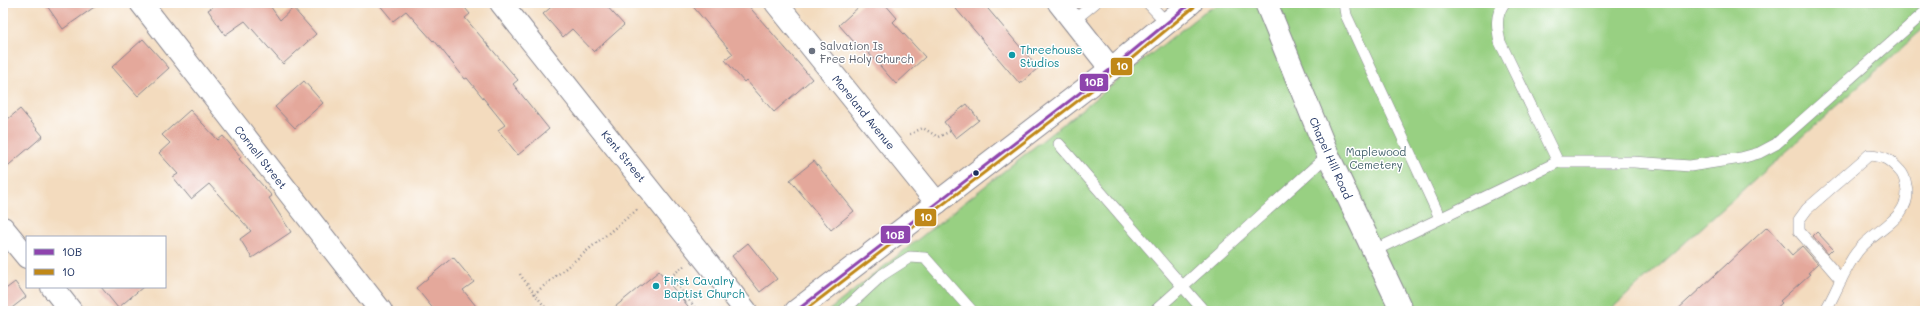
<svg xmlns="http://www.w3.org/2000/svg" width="1928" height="314" viewBox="0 0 1928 314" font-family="Mali,sans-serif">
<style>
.green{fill:#98d082;stroke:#5a8070}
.building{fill:#e4a89b}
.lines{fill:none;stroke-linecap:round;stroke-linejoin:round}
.service-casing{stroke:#87858e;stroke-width:12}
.minor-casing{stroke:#87858e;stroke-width:24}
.tertiary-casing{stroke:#87858e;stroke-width:24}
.path{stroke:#87858e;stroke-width:2.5;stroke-dasharray:1 3;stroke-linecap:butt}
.service{stroke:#fff;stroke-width:11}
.minor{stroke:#fff;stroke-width:22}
.tertiary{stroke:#fff;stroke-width:22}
.bus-1-casing{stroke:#fff;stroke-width:6}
.bus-2-casing{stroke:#fff;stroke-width:6}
.bus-1{stroke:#8e44ad;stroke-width:3}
.bus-2{stroke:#c08818;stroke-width:3}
.worship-dot{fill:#6b7280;stroke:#fff;stroke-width:1.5}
.culture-dot{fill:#0f9aa8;stroke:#fff;stroke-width:1.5}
.bus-dot{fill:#1b2f5e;stroke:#fff;stroke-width:1.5}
.labels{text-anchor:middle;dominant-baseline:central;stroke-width:3;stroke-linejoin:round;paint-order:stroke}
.worship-label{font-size:11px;fill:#5b616d;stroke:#fff;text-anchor:start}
.culture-label{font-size:11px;fill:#0d838f;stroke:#fff;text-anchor:start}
.street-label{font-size:11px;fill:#1b2f5e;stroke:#fff}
.park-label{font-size:11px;fill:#405f69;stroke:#fff}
.line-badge{stroke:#fff;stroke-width:1.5}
.badge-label{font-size:11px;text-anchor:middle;font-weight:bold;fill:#fff}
</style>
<rect width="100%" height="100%" fill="#fff"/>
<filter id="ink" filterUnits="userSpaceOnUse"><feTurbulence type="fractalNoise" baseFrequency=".025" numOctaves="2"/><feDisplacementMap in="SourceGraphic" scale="8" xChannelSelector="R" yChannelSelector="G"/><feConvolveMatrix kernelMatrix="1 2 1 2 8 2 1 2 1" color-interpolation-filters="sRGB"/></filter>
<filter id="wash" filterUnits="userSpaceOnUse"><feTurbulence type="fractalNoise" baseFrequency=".012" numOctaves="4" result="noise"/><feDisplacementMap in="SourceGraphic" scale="16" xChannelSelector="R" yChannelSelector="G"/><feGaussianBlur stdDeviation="0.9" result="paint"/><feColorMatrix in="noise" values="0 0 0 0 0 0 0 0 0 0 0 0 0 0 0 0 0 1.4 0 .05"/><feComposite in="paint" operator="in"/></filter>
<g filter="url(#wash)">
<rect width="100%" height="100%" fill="#f3dbbe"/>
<path class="green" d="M1222,3H1925V27L1609,311H828L1204,12Z"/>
<g id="blocks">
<g class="building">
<path d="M45,3H100L63,29Z"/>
<path d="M219,3H268L280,20L293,8L316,34L283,64L245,21L225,35L208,10Z"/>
<path d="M378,3H461L470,14L465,18L518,80L513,84L549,129L518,155L498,130L505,125L467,78L465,79L434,40L433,41L406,11L393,21Z"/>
<path d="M556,3H604L624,25L594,52L572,29L563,37L543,14Z"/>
<path d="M690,3H746L812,79L774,112L746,80L744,82L725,60L733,54Z"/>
<path d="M863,3H884L897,18L893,22L925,57L896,84L864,48L861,50L839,25Z"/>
<path d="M951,3H983L1038,68L1020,84Z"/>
<path d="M143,39L169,68L138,96L112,67Z"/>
<path d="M304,81L323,103L295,128L275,107Z"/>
<path d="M967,104L979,120L956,138L944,122Z"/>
<path d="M20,109L43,136L3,170V123Z"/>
<path d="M190,110L218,140L223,136L241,157L239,159L272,196L269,198L291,232L252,258L240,239L251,231L209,184L191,199L173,177L178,174L159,153L170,143L162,135Z"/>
<path d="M814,161L854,211L831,230L790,180Z"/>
<path d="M1767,227L1792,255L1802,246L1818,264L1808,273L1810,274L1780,301L1782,303L1773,311H1676Z"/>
<path d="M1817,232L1833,249L1828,254L1813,236Z"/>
<path d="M748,243L777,279L760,292L732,256Z"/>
<path d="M453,257L474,282L463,290L480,311H435L416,288Z"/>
<path d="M659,271L692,311H610Z"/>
<path d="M15,282L26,297L8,311H3V291Z"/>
<path d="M101,287H143L118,308Z"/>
</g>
</g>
</g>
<g filter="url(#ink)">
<use href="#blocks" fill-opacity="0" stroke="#87858e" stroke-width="1"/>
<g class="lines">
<g class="service-casing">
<g id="service">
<path d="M1148,3L1167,23"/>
<path d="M1344,3L1346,15L1440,218"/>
<path d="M1504,3C1495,16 1497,27 1500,42L1558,162"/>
<path d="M1073,21L1095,3"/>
<path d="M1059,144L1204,311"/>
<path d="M1373,251L1558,162H1634L1690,166L1741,158L1759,153L1776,144L1925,12"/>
<path d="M843,311L882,275L910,257L925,258L972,311"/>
<path d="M1155,311L1328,155"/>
<path d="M1825,311C1837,292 1843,270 1857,252C1873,230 1914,218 1906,185C1905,179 1904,175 1900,171C1889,159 1885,156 1869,155L1807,209L1799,220V231L1841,280"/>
</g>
</g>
<g class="minor-casing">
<g id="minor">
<path d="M141,3L381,311"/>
<path d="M776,3L937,203"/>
<path d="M1059,3L1111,69"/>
<path d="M3,228L27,257"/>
<path d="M52,287L71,311"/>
</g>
</g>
<g class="tertiary-casing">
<g id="tertiary">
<path d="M501,3L746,311"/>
<path d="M1266,3L1328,155L1402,311"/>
<path d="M796,311L1111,69L1191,3"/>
</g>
</g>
<g class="path">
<path d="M910,134L923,128L938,137L951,131"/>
<path d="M684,266L670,277L698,311"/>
<path d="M520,274L521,276L548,311"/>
<path d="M534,294L638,209"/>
<path d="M685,302L688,299"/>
</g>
<use href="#service" class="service"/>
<use href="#minor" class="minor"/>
<use href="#tertiary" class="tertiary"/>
<g class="bus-1-casing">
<path id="bus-1" d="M796,311L1111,69L1191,3"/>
</g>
<g class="bus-2-casing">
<path id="bus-2" d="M804,311L1114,73L1194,7"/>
</g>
<use href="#bus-1" class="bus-1"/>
<use href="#bus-2" class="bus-2"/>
</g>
</g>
<circle class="worship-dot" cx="812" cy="51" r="4"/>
<g class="culture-dot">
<circle cx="1012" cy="55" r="4"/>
<circle cx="656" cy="286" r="4"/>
</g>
<circle class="bus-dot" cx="976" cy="173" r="3.5"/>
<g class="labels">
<g class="worship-label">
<text x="820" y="45">Salvation Is<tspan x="820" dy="13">Free Holy Church</tspan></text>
</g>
<g class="culture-label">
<text x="1020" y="49">Threehouse<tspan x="1020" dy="13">Studios</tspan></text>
<text x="664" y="280">First Cavalry<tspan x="664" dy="13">Baptist Church</tspan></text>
</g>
<g class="street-label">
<text transform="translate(864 112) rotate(51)">Moreland Avenue</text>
<text transform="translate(624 156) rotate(51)">Kent Street</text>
<text transform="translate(261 157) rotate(52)">Cornell Street</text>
<text transform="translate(1331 158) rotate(66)">Chapel Hill Road</text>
</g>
<g class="park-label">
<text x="1376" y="151">Maplewood<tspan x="1376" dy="13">Cemetery</tspan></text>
</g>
</g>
<g class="line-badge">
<rect x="1110" y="57" width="23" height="19" rx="4" fill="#c08818"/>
<rect x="1079" y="73" width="30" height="19" rx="4" fill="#8e44ad"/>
<rect x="914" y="208" width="23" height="19" rx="4" fill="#c08818"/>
<rect x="880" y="225" width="31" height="19" rx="4" fill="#8e44ad"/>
</g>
<g class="badge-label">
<text x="1122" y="70">10</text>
<text x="1094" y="86">10B</text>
<text x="926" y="221">10</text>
<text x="895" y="239">10B</text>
</g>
<rect width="1928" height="314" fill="none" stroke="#fff" stroke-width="16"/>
<rect x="26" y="236" width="140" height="52" fill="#ffffff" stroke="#a4acbf"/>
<rect x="34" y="249" width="20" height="6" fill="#8e44ad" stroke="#a4acbf"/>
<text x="62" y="256" font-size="12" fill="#1b2f5e">10B</text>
<rect x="34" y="269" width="20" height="6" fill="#c08818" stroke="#a4acbf"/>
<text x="62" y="276" font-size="12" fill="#1b2f5e">10</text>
</svg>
